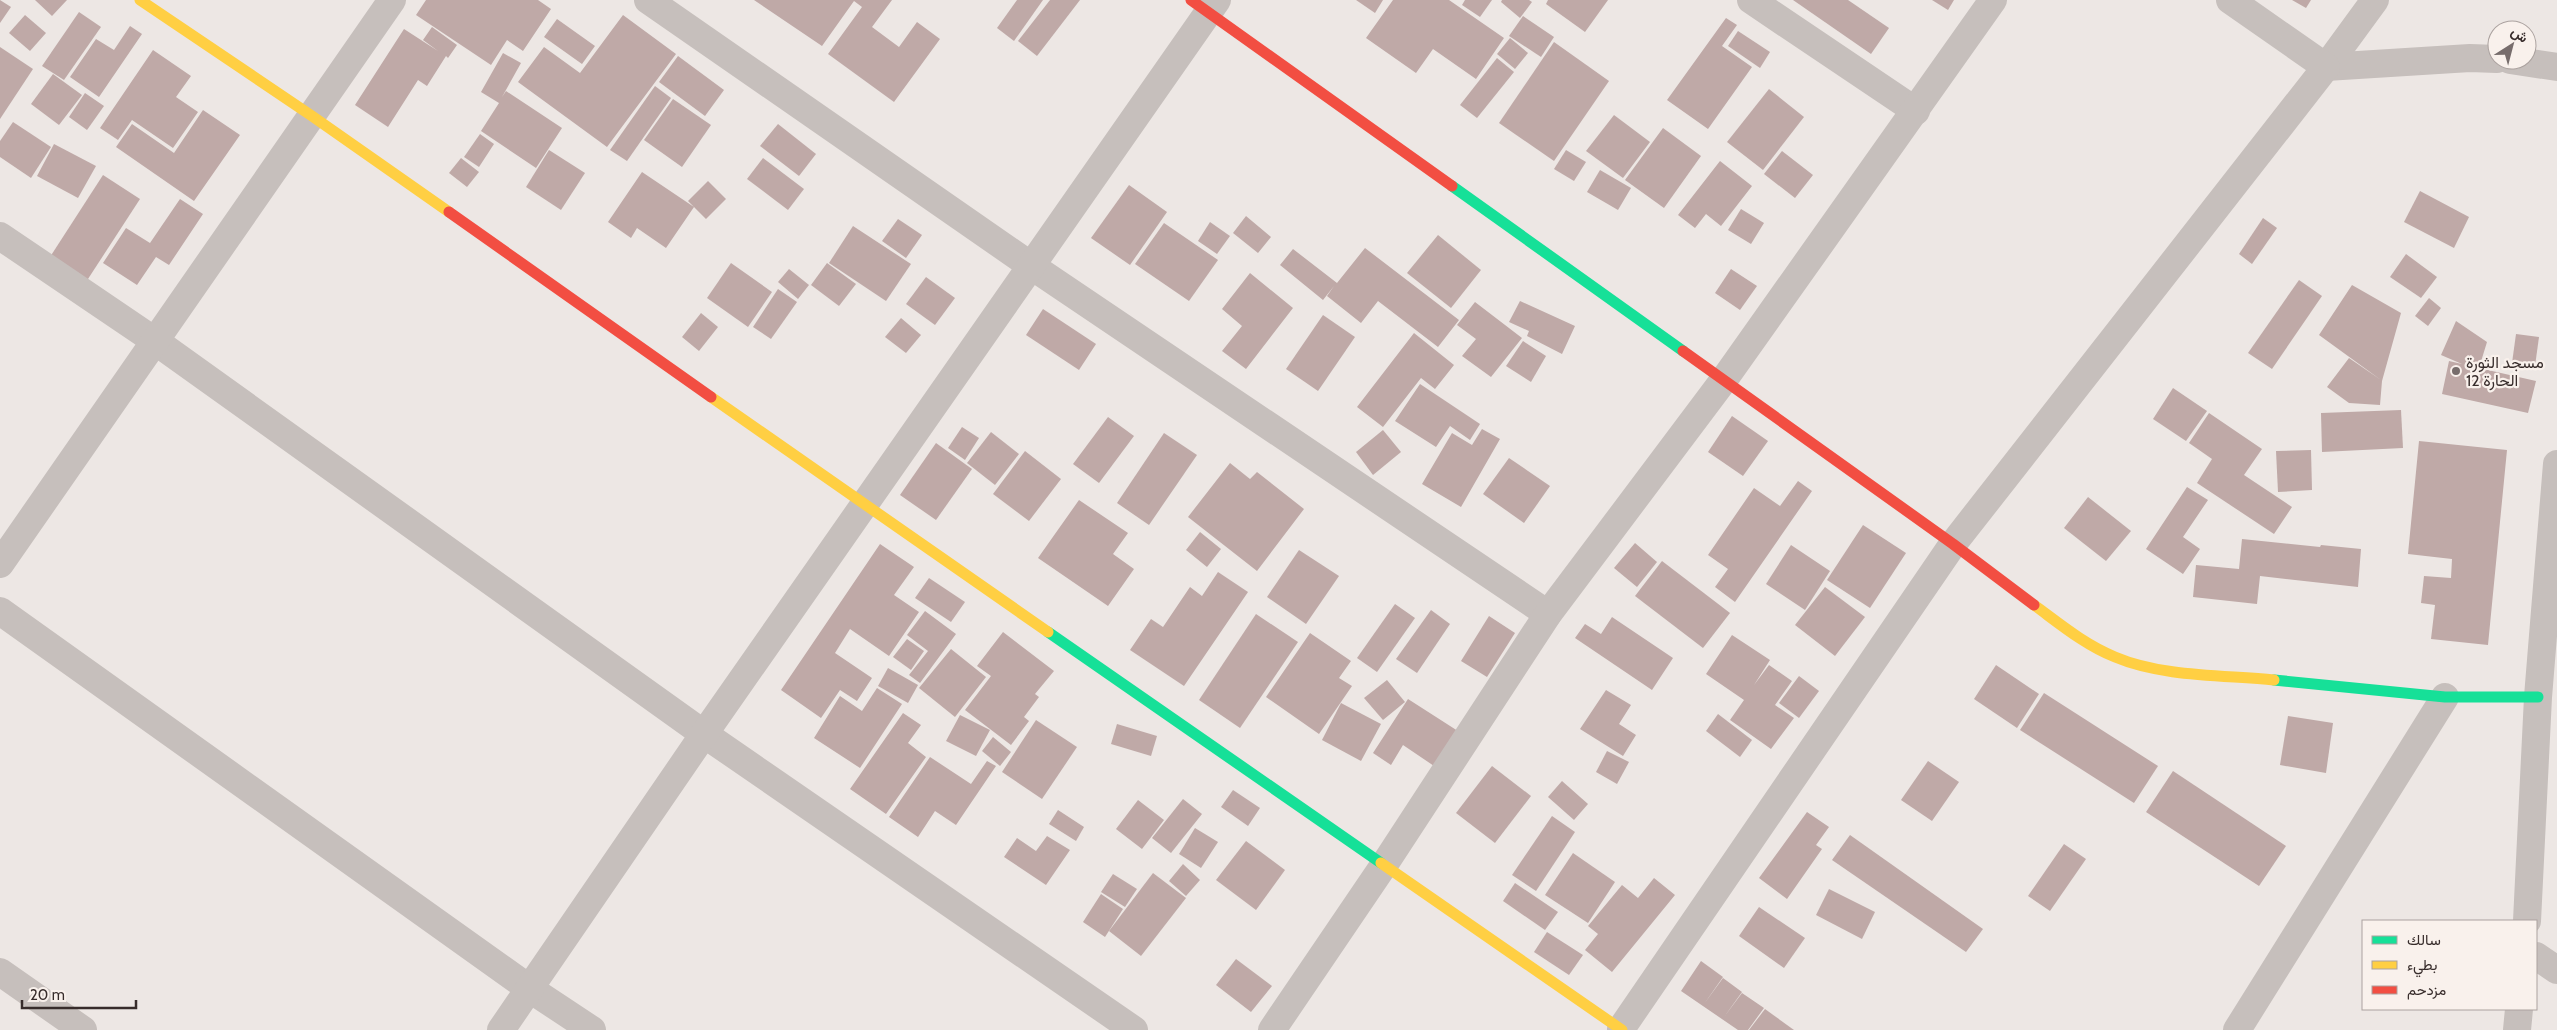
<svg xmlns="http://www.w3.org/2000/svg" width="2557" height="1030" viewBox="0 0 2557 1030" font-family="Cabin,Vazirmatn,sans-serif">
<style>
.building{fill:#bfa9a7}
.lines{fill:none;stroke-linecap:round;stroke-linejoin:round}
.street{stroke:#c6bfbc;stroke-width:28}
.fast{stroke:#16e098;stroke-width:11}
.slow{stroke:#ffcf43;stroke-width:11}
.jam{stroke:#f24e42;stroke-width:11}
.poi-dot{fill:#776d6c;stroke:#f9f1ec;stroke-width:2}
.labels{text-anchor:middle;dominant-baseline:central;stroke-width:4.5;stroke-linejoin:round;paint-order:stroke}
.poi-label{font-size:16px;fill:#372c2b;stroke:#f9f1ec;text-anchor:start}
</style>
<rect width="100%" height="100%" fill="#ede7e4"/>
<g class="building">
<path d="M0,0L11,7L0,23Z"/>
<path d="M35,0H67L52,16Z"/>
<path d="M426,0H538L551,9L523,51L507,40L491,65L416,15Z"/>
<path d="M754,0H892L872,27L899,47L917,22L940,39L894,102L828,54L862,7L854,1L822,46Z"/>
<path d="M1017,0H1043L1014,41L997,28Z"/>
<path d="M1050,0H1080L1037,56L1018,41Z"/>
<path d="M1356,0H1383L1375,13Z"/>
<path d="M1393,0H1449L1504,38L1476,79L1433,49L1416,73L1366,38Z"/>
<path d="M1465,0H1492L1480,17L1462,5Z"/>
<path d="M1502,0H1529L1532,2L1520,18L1501,2Z"/>
<path d="M1548,0H1608L1585,32L1546,4Z"/>
<path d="M1793,0H1848L1889,28L1871,54Z"/>
<path d="M1932,0H1954L1948,10Z"/>
<path d="M2292,0H2311L2306,8Z"/>
<path d="M79,12L101,27L64,80L42,66Z"/>
<path d="M25,15L46,33L30,51L9,33Z"/>
<path d="M623,15L676,54L607,147L518,82L544,47L580,73Z"/>
<path d="M1523,16L1554,37L1541,57L1509,36Z"/>
<path d="M1726,18L1737,25L1722,46L1752,67L1708,129L1667,100Z"/>
<path d="M557,19L595,46L582,64L544,37Z"/>
<path d="M130,26L142,34L99,97L70,77L96,39L114,50Z"/>
<path d="M432,27L457,45L448,58L446,56L427,86L418,80L388,127L355,105L404,29L438,51L423,40Z"/>
<path d="M1738,31L1770,52L1760,68L1728,46Z"/>
<path d="M1510,38L1528,53L1515,69L1497,54Z"/>
<path d="M1554,42L1609,81L1554,161L1499,123Z"/>
<path d="M0,47L33,69L0,119Z"/>
<path d="M153,50L191,76L176,97L198,112L173,148L132,120L118,140L100,128Z"/>
<path d="M503,53L521,63L502,97L506,91L562,128L536,168L481,131L499,103L481,92Z"/>
<path d="M678,56L724,90L705,116L659,82Z"/>
<path d="M1497,58L1514,72L1477,118L1460,105Z"/>
<path d="M53,74L82,95L59,125L31,104Z"/>
<path d="M655,86L671,98L627,161L610,150Z"/>
<path d="M1769,89L1804,117L1763,170L1727,142Z"/>
<path d="M85,93L104,106L87,130L69,117Z"/>
<path d="M673,99L711,125L682,167L644,140Z"/>
<path d="M203,110L240,135L194,201L116,147L132,124L174,153Z"/>
<path d="M1614,115L1650,142L1623,178L1586,151Z"/>
<path d="M13,122L51,147L31,178L0,157V141Z"/>
<path d="M778,124L816,154L799,176L760,146Z"/>
<path d="M1663,128L1701,156L1664,208L1625,180Z"/>
<path d="M480,134L494,144L479,167L464,157Z"/>
<path d="M54,144L96,166L78,198L37,176Z"/>
<path d="M549,150L585,173L561,210L526,187Z"/>
<path d="M1566,150L1586,162L1574,181L1554,169Z"/>
<path d="M1782,151L1813,175L1795,198L1764,174Z"/>
<path d="M461,158L479,172L467,187L449,173Z"/>
<path d="M763,158L804,189L788,210L747,179Z"/>
<path d="M1720,161L1752,186L1721,226L1706,214L1695,228L1678,215Z"/>
<path d="M1600,170L1631,188L1618,210L1587,192Z"/>
<path d="M642,172L694,207L688,201L708,181L726,199L706,219L694,207L666,248L637,228L631,238L608,222Z"/>
<path d="M103,175L140,199L86,282L50,257Z"/>
<path d="M1129,185L1167,212L1130,265L1091,238Z"/>
<path d="M2420,191L2469,217L2454,248L2404,222Z"/>
<path d="M180,199L203,214L169,265L156,257L137,285L103,263L126,228L150,243Z"/>
<path d="M1741,209L1764,223L1751,244L1728,230Z"/>
<path d="M1246,216L1271,237L1258,253L1233,233Z"/>
<path d="M2263,218L2277,228L2252,264L2239,254Z"/>
<path d="M898,219L922,235L906,258L882,241Z"/>
<path d="M1210,222L1230,236L1217,254L1198,241Z"/>
<path d="M1164,223L1218,260L1189,301L1135,264Z"/>
<path d="M853,226L911,264L886,301L829,263Z"/>
<path d="M1438,235L1481,270L1451,308L1407,273Z"/>
<path d="M1365,248L1459,320L1438,347L1378,301L1361,323L1327,296L1334,286L1323,300L1280,265L1293,249L1337,283Z"/>
<path d="M2406,254L2437,277L2421,298L2390,277Z"/>
<path d="M731,263L772,292L748,327L707,298Z"/>
<path d="M827,263L856,284L839,306L811,285Z"/>
<path d="M789,269L809,285L798,299L778,282Z"/>
<path d="M1731,269L1757,286L1740,310L1715,293Z"/>
<path d="M1250,273L1293,308L1246,369L1222,351L1242,326L1222,309Z"/>
<path d="M926,277L955,298L935,325L906,304Z"/>
<path d="M2299,280L2322,296L2272,369L2248,353Z"/>
<path d="M2352,285L2401,313L2382,381L2380,405L2349,403L2327,387L2349,358L2381,380L2319,335Z"/>
<path d="M778,289L797,302L771,339L753,327Z"/>
<path d="M2429,298L2441,308L2428,326L2415,316Z"/>
<path d="M1520,301L1575,326L1562,354L1527,336L1529,331L1509,322Z"/>
<path d="M1475,302L1522,338L1491,377L1462,356L1476,339L1457,325Z"/>
<path d="M1043,309L1096,344L1079,370L1026,335Z"/>
<path d="M701,313L718,327L699,351L682,337Z"/>
<path d="M1323,315L1355,337L1318,391L1286,369Z"/>
<path d="M901,318L921,335L906,353L885,337Z"/>
<path d="M2456,321L2487,342L2479,368L2536,381L2528,413L2442,394L2449,361L2462,364L2441,355Z"/>
<path d="M1414,333L1454,365L1435,389L1421,378L1383,427L1357,407Z"/>
<path d="M2516,334L2539,337L2535,366L2512,363Z"/>
<path d="M1523,341L1546,356L1531,382L1506,366Z"/>
<path d="M1420,384L1480,424L1470,440L1450,426L1436,447L1395,421Z"/>
<path d="M2173,388L2207,411L2186,441L2153,419Z"/>
<path d="M2401,410L2403,448L2322,452L2321,413Z"/>
<path d="M2209,413L2262,449L2244,475L2292,507L2274,534L2197,483L2212,459L2189,443Z"/>
<path d="M1732,416L1768,441L1743,476L1708,452Z"/>
<path d="M1108,417L1134,436L1099,483L1073,464Z"/>
<path d="M962,427L979,438L965,460L948,448Z"/>
<path d="M1482,429L1500,439L1461,507L1422,484L1452,433L1472,445Z"/>
<path d="M1383,430L1401,452L1373,475L1356,452Z"/>
<path d="M991,432L1019,454L995,485L967,463Z"/>
<path d="M1164,433L1197,455L1149,525L1117,503Z"/>
<path d="M2419,441L2507,450L2488,645L2431,639L2435,605L2421,603L2424,576L2451,578L2452,559L2408,554Z"/>
<path d="M936,443L972,469L936,520L900,495Z"/>
<path d="M2311,450L2312,490L2278,492L2276,451Z"/>
<path d="M1025,451L1061,479L1029,521L993,494Z"/>
<path d="M1509,458L1550,486L1524,523L1483,494Z"/>
<path d="M1230,463L1250,479L1257,472L1304,509L1257,571L1188,517Z"/>
<path d="M1798,481L1812,491L1735,602L1715,587L1728,569L1708,555L1754,488L1780,506Z"/>
<path d="M2187,487L2208,500L2183,537L2200,549L2183,574L2146,549Z"/>
<path d="M2088,497L2131,531L2106,561L2064,528Z"/>
<path d="M1079,500L1128,533L1113,554L1134,569L1108,606L1038,558Z"/>
<path d="M1863,525L1906,553L1870,608L1827,580Z"/>
<path d="M1200,532L1221,549L1207,567L1186,550Z"/>
<path d="M2242,539L2320,547L2321,545L2361,549L2358,587L2260,576L2257,604L2193,597L2196,565L2239,569Z"/>
<path d="M1635,543L1657,562L1637,587L1614,568Z"/>
<path d="M880,544L914,567L894,595L919,612L889,656L850,629L835,653L872,678L857,701L840,690L821,718L781,690Z"/>
<path d="M1791,545L1830,571L1805,610L1766,584Z"/>
<path d="M1299,550L1339,576L1306,624L1267,597Z"/>
<path d="M1662,561L1730,613L1703,648L1635,596Z"/>
<path d="M1218,572L1248,592L1184,686L1130,650L1151,619L1163,627L1190,587L1202,596Z"/>
<path d="M929,578L965,602L951,622L915,598Z"/>
<path d="M1825,587L1865,617L1835,656L1795,625Z"/>
<path d="M1395,604L1415,618L1377,672L1357,658Z"/>
<path d="M1431,610L1450,624L1417,673L1396,659Z"/>
<path d="M925,611L956,634L920,683L909,675L928,651L907,635Z"/>
<path d="M1256,614L1298,642L1240,728L1199,700Z"/>
<path d="M1489,616L1515,633L1487,677L1461,661Z"/>
<path d="M1612,617L1673,658L1652,690L1575,638L1585,624L1601,634Z"/>
<path d="M1003,632L1054,671L1035,694L1039,697L1024,717L1029,721L1011,745L965,710L991,676L977,666Z"/>
<path d="M1310,633L1351,661L1339,678L1352,686L1319,734L1266,697Z"/>
<path d="M1732,635L1770,660L1754,685L1769,665L1792,681L1775,705L1794,718L1771,749L1730,720L1744,700L1706,674Z"/>
<path d="M907,639L924,651L911,670L893,657Z"/>
<path d="M951,649L986,677L955,717L919,688Z"/>
<path d="M1996,665L2039,694L2017,728L1974,699Z"/>
<path d="M888,668L918,685L908,703L878,686Z"/>
<path d="M1799,676L1819,691L1799,718L1779,703Z"/>
<path d="M1387,680L1405,702L1383,720L1364,698Z"/>
<path d="M877,688L902,704L860,768L814,738L840,696L862,711Z"/>
<path d="M1606,690L1631,705L1619,724L1636,735L1623,756L1580,729Z"/>
<path d="M2044,693L2158,766L2134,803L2020,730Z"/>
<path d="M1408,699L1461,733L1437,768L1403,745L1391,765L1373,753Z"/>
<path d="M1341,703L1381,724L1361,761L1322,740Z"/>
<path d="M903,713L921,725L908,743L926,757L886,814L850,789Z"/>
<path d="M1718,714L1752,740L1740,757L1706,731Z"/>
<path d="M960,715L990,730L976,756L946,741Z"/>
<path d="M2288,716L2333,723L2326,773L2280,765Z"/>
<path d="M1036,720L1077,747L1042,799L1002,772Z"/>
<path d="M1117,724L1157,736L1151,756L1111,744Z"/>
<path d="M993,737L1011,752L1000,766L982,751Z"/>
<path d="M1607,751L1629,762L1617,784L1596,772Z"/>
<path d="M930,757L971,784L987,761L996,766L956,825L935,811L918,837L889,817Z"/>
<path d="M1928,761L1959,782L1932,821L1901,800Z"/>
<path d="M1492,766L1531,796L1495,843L1456,813Z"/>
<path d="M2173,771L2286,846L2259,886L2146,812Z"/>
<path d="M1562,781L1588,804L1574,820L1548,797Z"/>
<path d="M1233,790L1260,808L1248,826L1221,807Z"/>
<path d="M1183,799L1202,814L1171,853L1152,838Z"/>
<path d="M1138,800L1164,820L1142,849L1116,829Z"/>
<path d="M1058,810L1084,827L1076,841L1049,824Z"/>
<path d="M1807,812L1829,827L1816,845L1822,849L1787,899L1759,878Z"/>
<path d="M1552,816L1575,832L1536,891L1512,875Z"/>
<path d="M1195,828L1218,842L1201,868L1179,854Z"/>
<path d="M1850,835L1983,929L1966,952L1832,860Z"/>
<path d="M1047,836L1070,850L1046,885L1004,857L1017,838L1036,851Z"/>
<path d="M1246,841L1285,870L1256,910L1216,880Z"/>
<path d="M2064,844L2086,859L2050,911L2028,896Z"/>
<path d="M1573,853L1615,882L1588,923L1545,895Z"/>
<path d="M1183,864L1200,880L1186,896L1169,881Z"/>
<path d="M1153,873L1186,898L1141,956L1109,931Z"/>
<path d="M1113,874L1137,889L1125,907L1101,892Z"/>
<path d="M1654,878L1675,895L1612,972L1585,950L1598,934L1588,926L1622,885L1638,898Z"/>
<path d="M1515,883L1558,912L1545,930L1503,901Z"/>
<path d="M1829,889L1875,912L1862,939L1816,915Z"/>
<path d="M1101,894L1123,909L1105,937L1083,922Z"/>
<path d="M1759,907L1805,938L1784,968L1739,936Z"/>
<path d="M1547,932L1583,955L1569,975L1534,952Z"/>
<path d="M1236,959L1272,986L1251,1012L1216,985Z"/>
<path d="M1701,961L1723,977L1704,1004L1723,978L1742,992L1724,1017L1742,993L1764,1008L1748,1030H1738L1681,991Z"/>
<path d="M1765,1009L1794,1030H1749Z"/>
</g>
<g class="lines">
<g class="street">
<path d="M648,0L1030,265L1548,614"/>
<path d="M1751,0L1916,111"/>
<path d="M2510,60L2557,67"/>
<path d="M2326,67L2470,58L2497,59"/>
<path d="M2326,67L2375,0"/>
<path d="M0,236L155,341L704,734L1134,1030"/>
<path d="M0,564L392,0"/>
<path d="M0,611L530,989L592,1030"/>
<path d="M2527,921L2538,697L2557,464"/>
<path d="M2536,956L2557,970"/>
<path d="M0,972L83,1030"/>
<path d="M1621,1029L1953,544L2326,67L2230,0"/>
<path d="M501,1030L704,734L1217,0"/>
<path d="M1272,1030L1384,865L1548,614L1723,381L1993,0"/>
<path d="M2237,1030L2445,697"/>
<path d="M2517,1030L2519,1009"/>
</g>
<g class="fast">
<path d="M1452,186L1683,351"/>
<path d="M1048,632L1381,863"/>
<path d="M2274,680L2445,697H2538"/>
</g>
<g class="slow">
<path d="M140,0L312,116L449,212"/>
<path d="M711,397L1048,632"/>
<path d="M2034,605C2060,624 2085,645 2115,657C2162,677 2223,675 2274,680"/>
<path d="M1381,863L1622,1030"/>
</g>
<g class="jam">
<path d="M1191,0L1452,186"/>
<path d="M449,212L711,397"/>
<path d="M1683,351L1953,544L2034,605"/>
</g>
</g>
<circle class="poi-dot" cx="2456" cy="371" r="5"/>
<g class="labels">
<g class="poi-label">
<text x="2466" y="362">مسجد الثورة<tspan x="2466" dy="18">الحارة 12</tspan></text>
</g>
</g>
<rect x="2362" y="920" width="175" height="90" fill="#f9f1ec" stroke="#aba29f"/>
<rect x="2372" y="936" width="25" height="8" fill="#16e098" stroke="#aba29f"/>
<text x="2407" y="945" font-size="15" fill="#372c2b">سالك</text>
<rect x="2372" y="961" width="25" height="8" fill="#ffcf43" stroke="#aba29f"/>
<text x="2407" y="970" font-size="15" fill="#372c2b">بطيء</text>
<rect x="2372" y="986" width="25" height="8" fill="#f24e42" stroke="#aba29f"/>
<text x="2407" y="995" font-size="15" fill="#372c2b">مزدحم</text>
<g transform="translate(2512 45) rotate(36)"><circle r="24" fill="#f9f1ec" stroke="#aba29f"/>
<path d="M0-4L9 19L0 12L-9 19Z" fill="#776d6c"/>
<text y="-8" font-size="14" font-weight="bold" text-anchor="middle" fill="#372c2b">ش</text>
</g>
<path d="M22 1000v8h114v-8" fill="none" stroke="#372c2b" stroke-width="2.5"/>
<text x="30" y="1000" font-size="15" fill="#372c2b" stroke="#f9f1ec" stroke-width="4" paint-order="stroke">20 m</text>
</svg>
